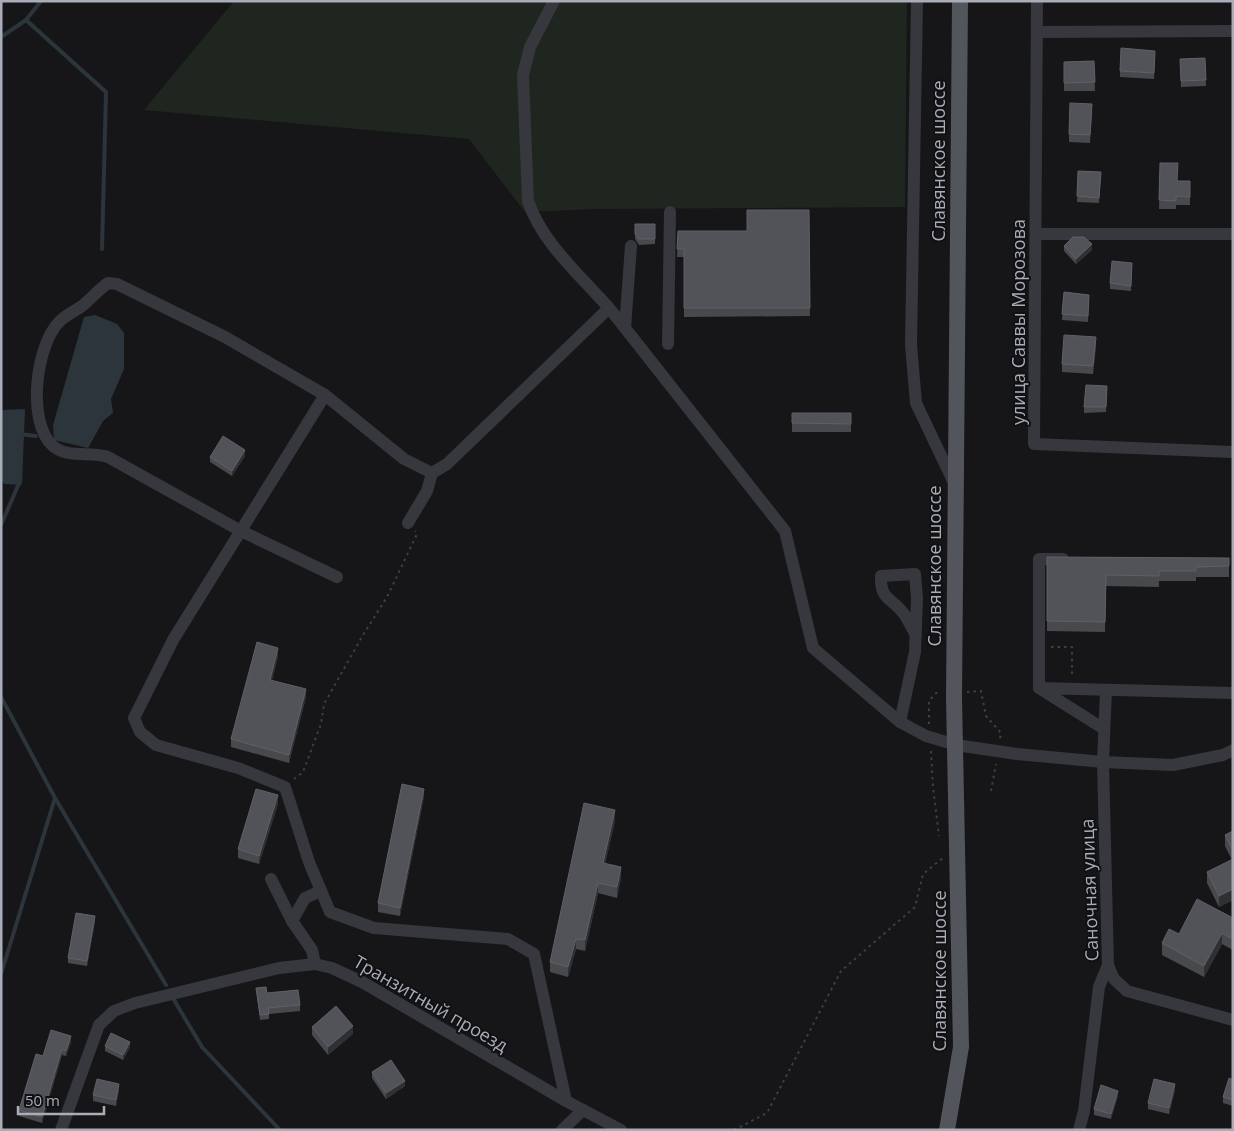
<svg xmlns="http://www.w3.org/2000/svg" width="1234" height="1131" viewBox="0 0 1234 1131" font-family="'Open Sans',sans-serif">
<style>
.green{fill:#1e261f}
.water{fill:#2c353c}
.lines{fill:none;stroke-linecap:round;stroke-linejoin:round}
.stream{stroke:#2c353c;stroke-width:4}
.path{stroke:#3d3f44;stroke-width:2;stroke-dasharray:2.5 4;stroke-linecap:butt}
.minor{stroke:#37383d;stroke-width:12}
.major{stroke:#53555c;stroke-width:16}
.wall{fill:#47494d}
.shaded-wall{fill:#2f3033}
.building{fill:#525359;stroke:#5f6168}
.labels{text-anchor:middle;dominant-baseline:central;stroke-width:4;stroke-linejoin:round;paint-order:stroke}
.street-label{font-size:18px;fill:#a8adb8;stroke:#111113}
</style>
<rect width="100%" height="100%" fill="#161618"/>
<path class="green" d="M234,1H907L905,207L594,209L525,212L469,139L144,110Z"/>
<g class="water">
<path d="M95,315L117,324L124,333V369L111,399L113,413L103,421L88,448L54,440L53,425L84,317Z"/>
<path d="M25,409L22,485L4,484L1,479V410Z"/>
</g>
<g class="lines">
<g class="stream">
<path d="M26,20L106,92L102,249"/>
<path d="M1,37L26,20L41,1"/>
<path d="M20,434L36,436"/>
<path d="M1,525L20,481"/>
<path d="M1,697L55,798L166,985"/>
<path d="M1,974L55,798"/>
<path d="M174,1000L202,1047L280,1130"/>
</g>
<g class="path">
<path d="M1051,647H1072V676"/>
<path d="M967,692L981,691L986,716L1001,733L1000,739"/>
<path d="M929,724V701L936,693H940"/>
<path d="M931,751L933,787L939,836"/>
<path d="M294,779L303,772L321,724L324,704L363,635L387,597L417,534L415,531"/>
<path d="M991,791L996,764"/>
<path d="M734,1130L767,1113L841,971L915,907L923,874L943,858"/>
</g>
<g class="minor">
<path d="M554,1L530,47L523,75L528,201C542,243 580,275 609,308"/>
<path d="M917,1L911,345L916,403L954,483"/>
<path d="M1037,1L1034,444L1233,452"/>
<path d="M1037,32L1233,31"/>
<path d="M1036,234H1233"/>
<path d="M631,246L625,328L785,531L813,648L900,722L926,736L956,745L1017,754L1103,762L1173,765L1223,755L1233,750"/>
<path d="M668,344L670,212"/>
<path d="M325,395L173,640L134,718L140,732L156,745L238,768L285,787L309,862L330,912L374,928L508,939L534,954L566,1101"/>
<path d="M408,523L427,491L432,473"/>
<path d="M337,577L241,531L108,457C90,451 68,459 53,446C26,422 36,344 60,321C66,315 75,311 82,306C91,299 98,290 108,283L117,284L225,337L325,395L404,459L432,473L447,464L609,308L625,328"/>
<path d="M1039,688V559H1063"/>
<path d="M1106,690L1103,762L1108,965L1114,979L1127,991L1233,1020"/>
<path d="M900,722L915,652L917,598L915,574L881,576C880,601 892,597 904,614C908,620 912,628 916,635"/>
<path d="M1104,729L1039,688L1232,693"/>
<path d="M271,879L292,921L312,950L315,964"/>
<path d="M292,921L305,898L321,891"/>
<path d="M61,1130L99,1025L114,1011L135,1003L279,968L315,964L332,968L362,982L566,1101L621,1130"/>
<path d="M562,1130L583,1110"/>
<path d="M1079,1130L1084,1111L1099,987L1108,965"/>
</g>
<path class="major" d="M947,1130L961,1047L954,698L960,1"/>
</g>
<g class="wall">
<path d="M1155,51L1154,79L1120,77V71Z"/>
<path d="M1205,58L1206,86L1181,87L1180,59Z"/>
<path d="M1094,61L1095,91H1064V62Z"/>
<path d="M1092,112L1090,143L1069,142V134Z"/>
<path d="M1160,163L1178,181H1190V205H1176V209H1159Z"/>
<path d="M1078,171L1101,172L1099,203L1077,202Z"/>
<path d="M809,210L810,316L684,317V257H677L678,231H747Z"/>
<path d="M635,224H655V244L639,245L635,239Z"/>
<path d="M1064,246L1092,250L1076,264L1064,251Z"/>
<path d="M1132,263L1131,291L1110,289V283Z"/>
<path d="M1064,292L1089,295L1088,322L1062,320Z"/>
<path d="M1096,345L1093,374L1062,372V364Z"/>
<path d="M1107,386L1106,412L1084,413V407Z"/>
<rect x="792" y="413" width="59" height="19"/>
<path d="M245,456L232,476L210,462V457Z"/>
<path d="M1047,557L1229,558V577H1196V581H1159V587L1106,586L1105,632L1047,631Z"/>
<path d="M278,656L272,680L306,697L289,763L231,747V739Z"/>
<path d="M424,797L400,916L378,912V903Z"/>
<path d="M278,804L259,864L238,858V849Z"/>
<path d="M615,821L605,863L621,878L617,898L598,893L585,951L576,949L568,977L550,972V962Z"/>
<path d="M1233,831V900L1219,907L1207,883V872L1232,860L1225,846V835Z"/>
<path d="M1233,918V950L1222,944L1204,977L1162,955V943L1179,934Z"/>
<path d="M95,921L87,966L68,963V958Z"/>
<path d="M256,988L267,993L300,1005V1011L269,1014V1019L260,1020Z"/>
<path d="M312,1027L353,1034L328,1055L312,1035Z"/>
<path d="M71,1042L66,1056L62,1055L42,1123L19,1116V1110L43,1056Z"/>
<path d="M105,1046L130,1047L123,1060L105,1051Z"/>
<path d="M372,1072L405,1086L386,1099L372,1078Z"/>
<path d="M1233,1080V1106L1223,1103V1097Z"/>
<path d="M119,1089L116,1106L93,1101V1095Z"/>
<path d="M1175,1090L1169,1114L1148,1109V1103Z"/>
<path d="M1118,1096L1111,1119L1094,1115V1109Z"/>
</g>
<g class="shaded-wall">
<path d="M1092,244V250L1076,264V259Z"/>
<path d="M1096,337V345L1093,374V366Z"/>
<path d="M245,450V456L232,476V471Z"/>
<path d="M278,648V656L270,688V680Z"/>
<path d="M306,689V697L289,763V755Z"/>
<path d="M424,789V797L400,916V908Z"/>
<path d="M278,795V804L259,864V856Z"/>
<path d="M615,810V821L603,874V863Z"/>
<path d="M621,867V878L617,898V887Z"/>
<path d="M598,883V893L585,951V940Z"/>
<path d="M1233,889V900L1219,907V896Z"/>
<path d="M95,916V921L87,966V961Z"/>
<path d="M1222,933V944L1204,977V966Z"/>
<path d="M576,939V949L568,977V967Z"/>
<path d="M353,1026V1034L328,1055V1047Z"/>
<path d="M71,1036V1042L66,1056V1051Z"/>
<path d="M130,1042V1047L123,1060V1055Z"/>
<path d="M62,1049V1055L42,1123V1117Z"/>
<path d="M405,1081V1086L386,1099V1093Z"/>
<path d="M119,1084V1089L116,1106V1100Z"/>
<path d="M1175,1084V1090L1169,1114V1108Z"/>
<path d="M1118,1091V1096L1111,1119V1114Z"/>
</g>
<g class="building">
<path d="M1121,48L1155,51L1154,73L1120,71Z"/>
<path d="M1205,58L1206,80L1181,81L1180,59Z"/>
<path d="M1094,61L1095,82L1064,83V62Z"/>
<path d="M1070,103L1092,104L1090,135L1069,134Z"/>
<path d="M1160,163H1178L1177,181H1190V197L1176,196V201L1159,200Z"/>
<path d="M1078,171L1101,172L1099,198L1077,196Z"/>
<path d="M747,210H809L810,308H684V249H677L678,231H747Z"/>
<path d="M635,224H655V239H639L635,234Z"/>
<path d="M1073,237H1084L1092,244L1076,259L1064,246Z"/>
<path d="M1112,261L1132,263L1131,286L1110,283Z"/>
<path d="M1064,292L1089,295L1088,316L1062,314Z"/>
<path d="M1064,335L1096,337L1093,366L1062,364Z"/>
<path d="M1086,385L1107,386L1106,407H1084Z"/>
<path d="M792,413H851V424L792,423Z"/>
<path d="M223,436L245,450L232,471L210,457Z"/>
<path d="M1047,557L1229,558V566L1196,567V571H1159V576L1106,575L1105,622L1047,621Z"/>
<path d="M257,642L278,648L270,680L306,689L289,755L231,739Z"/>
<path d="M402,784L424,789L400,908L378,903Z"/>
<path d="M256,789L278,795L259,856L238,849Z"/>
<path d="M584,803L615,810L603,863L621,867L617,887L598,883L585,940L576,939L568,967L550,962Z"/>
<path d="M1233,831V851L1225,835Z"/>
<path d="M1233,859V889L1219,896L1207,872Z"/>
<path d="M1197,899L1233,918V939L1222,933L1204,966L1162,943L1169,929L1179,934Z"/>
<path d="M76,913L95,916L87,961L68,958Z"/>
<path d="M266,987L267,993L298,990L300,1005L268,1008L269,1014L260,1015L256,988Z"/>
<path d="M336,1006L353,1026L328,1047L312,1027Z"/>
<path d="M51,1030L71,1036L66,1051L62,1049L42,1117L19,1110L36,1054L43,1056Z"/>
<path d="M111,1033L130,1042L123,1055L105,1046Z"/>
<path d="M391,1060L405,1081L386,1093L372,1072Z"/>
<path d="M1229,1078L1233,1080V1100L1223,1097Z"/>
<path d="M97,1079L119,1084L116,1100L93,1095Z"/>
<path d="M1154,1079L1175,1084L1169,1108L1148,1103Z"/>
<path d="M1101,1085L1118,1091L1111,1114L1094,1109Z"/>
</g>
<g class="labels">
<g class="street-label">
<text transform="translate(938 161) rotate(-90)">Славянское шоссе</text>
<text transform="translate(1018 322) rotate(-90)">улица Саввы Морозова</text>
<text transform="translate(934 566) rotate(-90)">Славянское шоссе</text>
<text transform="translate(1089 890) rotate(-92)">Саночная улица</text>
<text transform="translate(939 971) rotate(-90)">Славянское шоссе</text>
<text transform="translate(431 1003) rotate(30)">Транзитный проезд</text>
</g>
</g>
<rect width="1234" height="1131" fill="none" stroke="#a8adb8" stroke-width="5"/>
<path d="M18 1106v8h86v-8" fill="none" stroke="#a8adb8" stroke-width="2.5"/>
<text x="25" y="1106" font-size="15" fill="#a8adb8" stroke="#111113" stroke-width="4" paint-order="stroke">50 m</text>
</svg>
